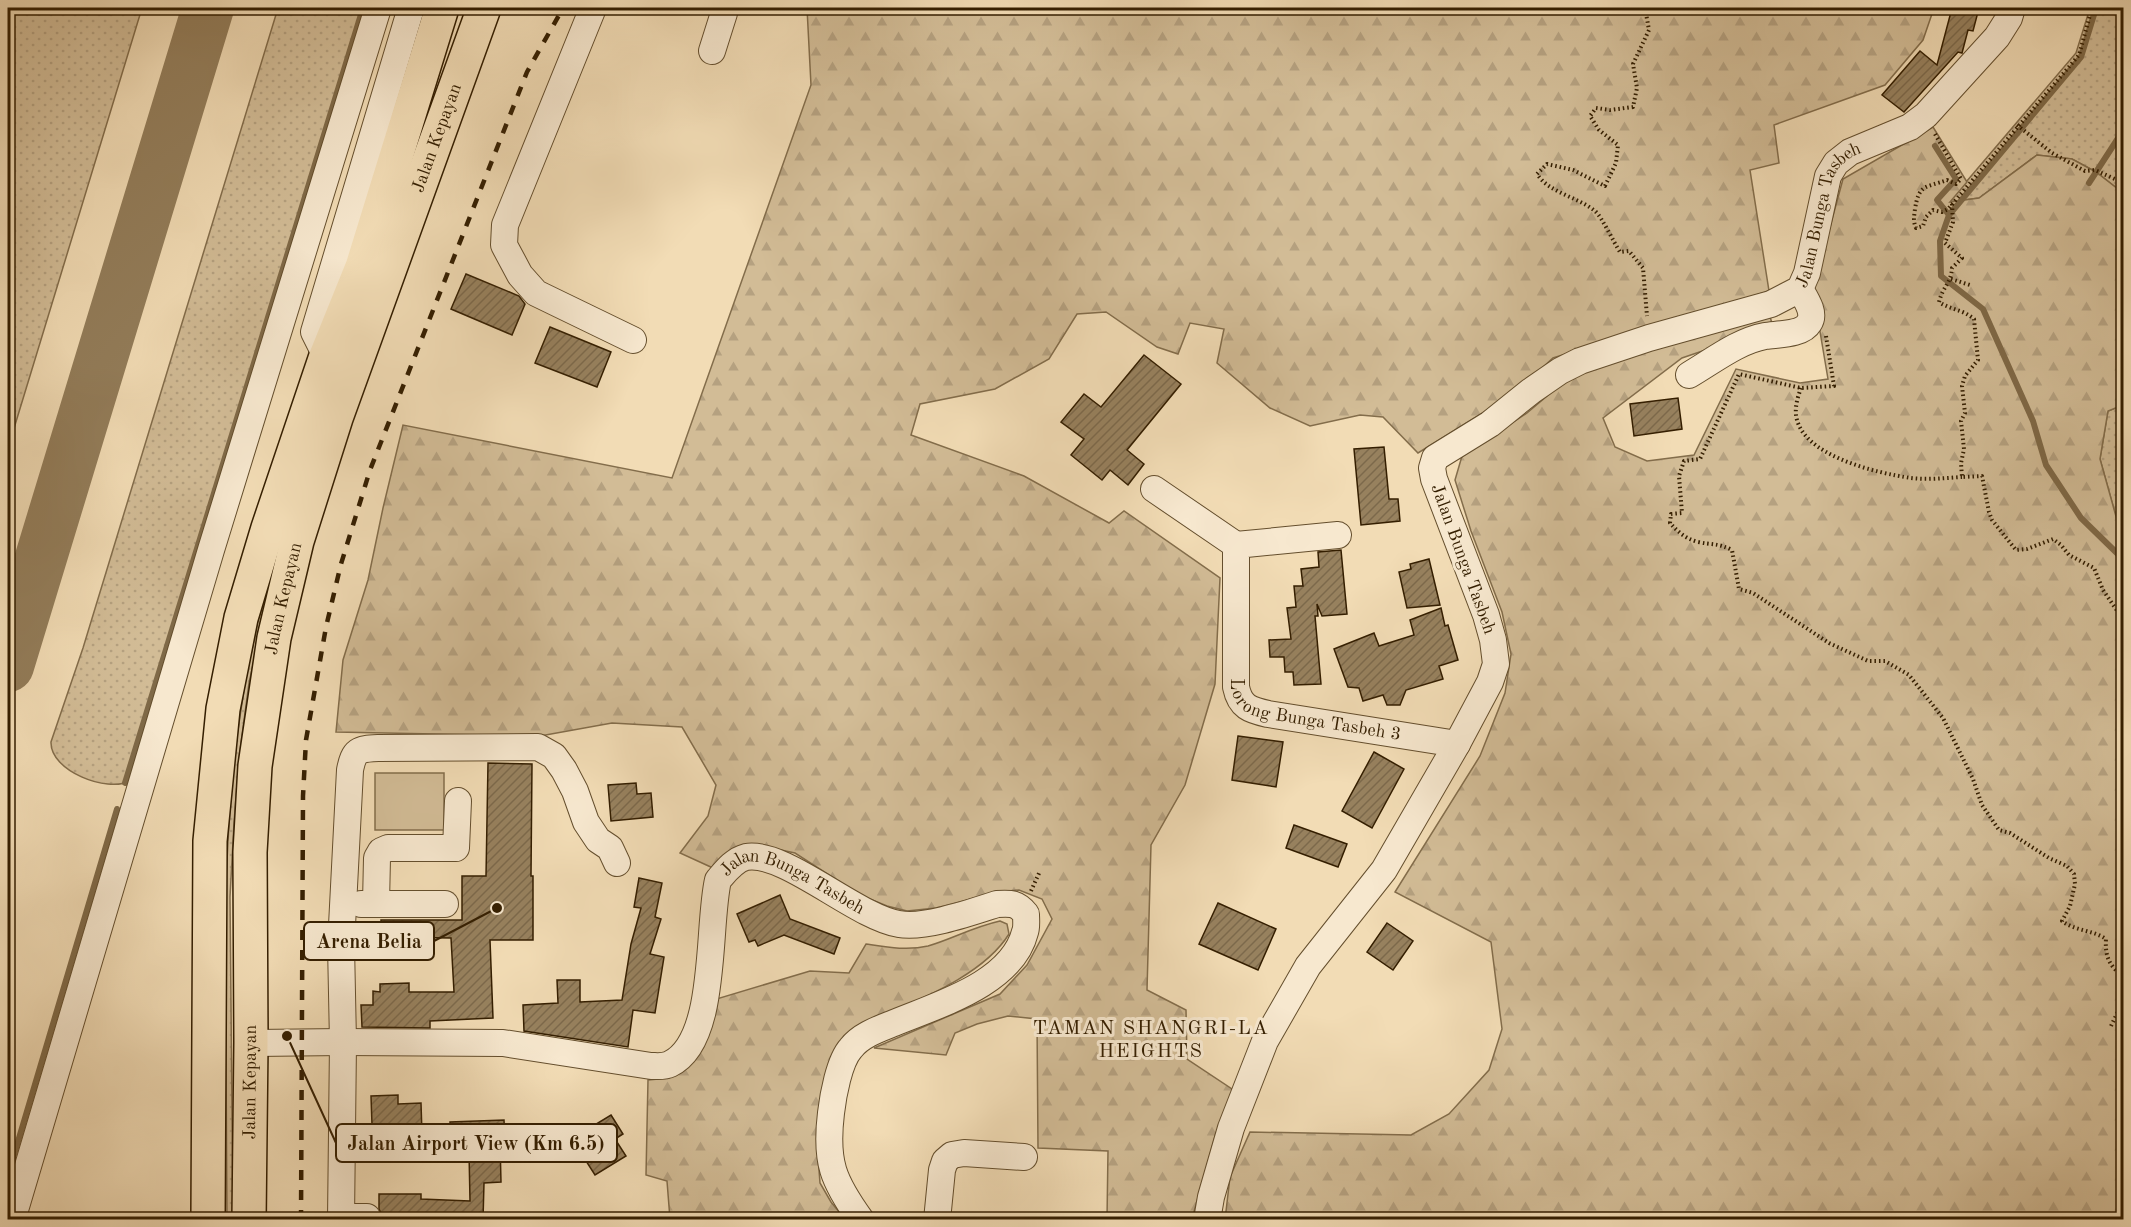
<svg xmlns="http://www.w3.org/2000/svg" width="2131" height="1227" viewBox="0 0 2131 1227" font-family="'Old Standard TT',serif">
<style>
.grass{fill:url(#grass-dots);stroke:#836d4b;stroke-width:1.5}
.forest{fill:url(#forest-firs);stroke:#836d4b;stroke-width:1.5}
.pitch{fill:#d2bc96;stroke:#836d4b;stroke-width:1.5}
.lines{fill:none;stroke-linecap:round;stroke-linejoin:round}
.stream{stroke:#7f6947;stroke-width:6}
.taxiway{stroke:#937d5a;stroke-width:52}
.building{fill:url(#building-hatch);stroke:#341e00;stroke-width:1.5}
.minor-casing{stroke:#644e2d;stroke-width:28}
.highway-casing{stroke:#341e00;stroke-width:36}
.path{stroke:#341e00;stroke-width:4;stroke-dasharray:1.5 3;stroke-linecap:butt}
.minor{stroke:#f7e8cf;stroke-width:26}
.highway{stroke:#f2dcb5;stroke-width:33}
.rail{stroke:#341e00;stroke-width:4.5;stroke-dasharray:10 10;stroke-linecap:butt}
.labels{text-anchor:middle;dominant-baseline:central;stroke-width:6;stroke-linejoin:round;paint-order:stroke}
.street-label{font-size:18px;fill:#341e00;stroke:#f7e8cf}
.neighbourhood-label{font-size:20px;letter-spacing:1.5px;fill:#341e00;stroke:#f7e8cf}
.leader{fill:none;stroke:#341e00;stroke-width:2}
.callout-dot{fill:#341e00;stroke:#f7e8cf;stroke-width:2}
.callout{fill:#f7e8cf;stroke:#341e00;stroke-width:2}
.callout-label{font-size:20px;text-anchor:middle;font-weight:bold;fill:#341e00}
</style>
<defs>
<pattern id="grass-dots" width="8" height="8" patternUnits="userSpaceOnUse" patternTransform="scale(1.5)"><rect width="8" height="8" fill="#d2bc96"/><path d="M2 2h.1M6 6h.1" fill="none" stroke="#b5a180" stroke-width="1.8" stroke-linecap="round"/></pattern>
<pattern id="forest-firs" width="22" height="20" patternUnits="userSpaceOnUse" patternTransform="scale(1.5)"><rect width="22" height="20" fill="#d2bc96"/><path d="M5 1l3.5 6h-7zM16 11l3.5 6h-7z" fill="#b5a180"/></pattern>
<pattern id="building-hatch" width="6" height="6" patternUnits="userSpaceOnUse" patternTransform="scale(1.5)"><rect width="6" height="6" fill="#97815e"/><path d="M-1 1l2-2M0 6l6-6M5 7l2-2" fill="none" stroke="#7c694b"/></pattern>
</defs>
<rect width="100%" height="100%" fill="#f2dcb5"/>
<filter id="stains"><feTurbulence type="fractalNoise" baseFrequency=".00333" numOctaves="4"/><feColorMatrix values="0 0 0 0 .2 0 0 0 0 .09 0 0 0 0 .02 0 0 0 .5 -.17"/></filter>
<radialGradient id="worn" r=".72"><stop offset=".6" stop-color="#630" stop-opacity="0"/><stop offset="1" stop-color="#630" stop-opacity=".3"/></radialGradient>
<g class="grass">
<path d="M8,8H142L8,448Z"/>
<path d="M278,8H370L130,781C107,793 50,771 51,742L83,648Z"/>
<path d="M2090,8H2123V193L2096,172L2072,159L2037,155L1979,198L1949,202L2076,53Z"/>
<path d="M2123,405V524L2117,520L2100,459L2108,411Z"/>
<path d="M268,586L270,588L249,683L239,758L234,823L230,897L233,1219L227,1220L225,897L229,824L234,757L245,683L258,621Z"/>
</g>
<g class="forest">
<path d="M807,8H1934L1923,40L1885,85L1774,125L1779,163L1750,170L1769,291L1553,358L1515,393L1418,453L1383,417L1360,415L1310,426L1270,408L1217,363L1224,329L1190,323L1178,354L1157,347L1106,312L1077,314L1049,359L995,389L920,404L911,435L1024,476L1109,523L1124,511L1220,578L1215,684L1185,785L1151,845L1147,990L1186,1010L1187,1059L1235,1091L1216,1133L1192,1219H1107L1108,1151L1038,1148L1037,1019L1008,1016L977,1024L955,1033L946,1055L874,1048L1000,994L1027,965L1052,919L1042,899L1019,890L998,892L936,908L907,911L887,906L860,895L795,853L753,844L731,850L713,868L680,853L708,816L716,785L682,727L612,723L540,736L336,732L343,660L368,580L383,508L403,425L672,478L811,85Z"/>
<path d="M1933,127L1967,182L1950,202L1979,198L2037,155L2072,159L2096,172L2123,193V405L2108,411L2100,459L2117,520L2124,524L2123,1219L1225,1220L1230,1177L1250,1132L1411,1135L1449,1114L1489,1070L1502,1029L1491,942L1395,892L1480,756L1505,693L1511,654L1502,612L1471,531L1455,480L1462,456L1527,413L1565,381L1589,369L1769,313L1773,327L1682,358L1603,418L1615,447L1647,461L1694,455L1736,369L1800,383L1828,379L1813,290L1843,179Z"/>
<path d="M1000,921L1007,924L1009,934C981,979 909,1003 861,1026L817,1143L820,1183L831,1202L845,1219H670L667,1181L646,1175L648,1080L669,1078L687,1065L713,1000L810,971L849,973L866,944C886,947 907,951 928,946C952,939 973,927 1000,921Z"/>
</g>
<rect class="pitch" x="375" y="773" width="69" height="57"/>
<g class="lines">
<g class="stream">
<path d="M2096,8L2081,57L1949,215L1940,241L1941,276L1983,309L2033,421L2046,465L2081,518L2124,560"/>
<path d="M1935,146L1956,179L1937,200L1949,215"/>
<path d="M2089,183L2124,129"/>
<path d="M125,783L363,8"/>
<path d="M8,1175L117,809"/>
</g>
<path class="taxiway" d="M8,666L208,8"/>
</g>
<g class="building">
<path d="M1952,8H1979L1973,31L1968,30L1962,53L1958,52L1904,112L1882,95L1920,51L1937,65Z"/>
<path d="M466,274L519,296L525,304L512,335L451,309Z"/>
<path d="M550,327L611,352L597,387L535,363Z"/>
<path d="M1144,355L1181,384L1127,450L1144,464L1128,485L1110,470L1102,480L1071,455L1084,439L1061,422L1084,394L1101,407Z"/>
<path d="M1678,398L1682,429L1634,436L1630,404Z"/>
<path d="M1384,447L1389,499H1398L1400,521L1361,525L1354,449Z"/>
<path d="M1341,550L1347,614L1322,616L1317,604L1318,616H1315L1321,684L1294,685L1293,672H1285L1284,657H1270L1269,640L1291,639L1287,608L1296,607L1294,586H1303L1301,569L1319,567L1318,552Z"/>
<path d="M1429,559L1440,605L1407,608L1399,572L1411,569L1410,564Z"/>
<path d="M1441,608L1445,626L1448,625L1458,660L1439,666L1443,679L1406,690L1400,705H1387L1383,695L1363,701L1359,688L1348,687L1334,649L1374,633L1379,646L1414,635L1410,620Z"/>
<path d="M1238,736L1283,742L1276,787L1232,780Z"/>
<path d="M1374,752L1404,769L1372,828L1342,811Z"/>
<path d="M488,763L532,764L531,876H533V940H490L493,1018L430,1021V1028L362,1027L361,1005H373V991L380,992V984L409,983V992H454L451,938L381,937V920H462V876H486Z"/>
<path d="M636,783L637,794L651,793L653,817L611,821L608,785Z"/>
<path d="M1294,825L1347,844L1338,867L1286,848Z"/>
<path d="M639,878L662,883L655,917L661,919L650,954L664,957L655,1013L633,1010L628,1047L524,1031L523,1005L558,1003L557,980H580V1002L622,1000L631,944L641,908L634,907Z"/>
<path d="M780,895L790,919L840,938L834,954L784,935L758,946L755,940L749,942L737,914Z"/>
<path d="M1218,903L1276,929L1258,970L1199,944Z"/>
<path d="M1387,923L1413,941L1393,970L1367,952Z"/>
<path d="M398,1095V1104L421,1103L422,1135L398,1136L399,1153L373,1154L371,1096Z"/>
<path d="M611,1115L623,1134L615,1139L626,1156L595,1175L579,1150L595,1140L588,1129Z"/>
<path d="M504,1120L505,1141L500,1142L501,1182L484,1183L483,1220H385L386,1213H381L379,1209V1194H421V1199L470,1201L469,1152L451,1153L450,1122Z"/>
</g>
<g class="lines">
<g class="minor-casing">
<g id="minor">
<path d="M593,8L505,225L504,245L520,275L536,293L633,340"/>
<path d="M712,51L724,13L723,8"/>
<path d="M326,356L314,332L411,8"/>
<path d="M1689,375C1713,361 1738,341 1765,336C1777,334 1802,335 1809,323C1816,313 1805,298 1800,289"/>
<path d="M1154,489L1236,545"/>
<path id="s1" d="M1338,535L1236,545V687C1240,707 1250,710 1268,714L1457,744"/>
<path d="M376,903L377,858L381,851L388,848H456L458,801"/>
<path d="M361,904H445"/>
<path id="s2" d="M251,1043L343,1042L503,1043L651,1066C657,1066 664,1067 670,1064C718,1041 707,927 718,880C725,872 734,860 746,857C784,850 856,917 899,924C924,929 972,912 997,904C1011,903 1017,903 1026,914C1026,920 1027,927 1025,932C1012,984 937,1005 894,1023C879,1029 861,1035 851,1048C839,1061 833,1096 831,1113C825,1162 833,1181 861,1220"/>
<path d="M341,1217H367V1220"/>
<path d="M12,1220L211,550L378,8"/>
<path d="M341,1220L343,1042L341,945L350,770C354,750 358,749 378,748L538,747L554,756L564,770L575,791L586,822L598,840L610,848L617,863"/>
<path d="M937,1220L942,1170L945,1161L952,1155L964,1153L1024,1157"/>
<path id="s3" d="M1207,1220L1211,1197L1231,1128L1265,1041L1308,966L1384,870L1457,744L1490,682L1496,664L1493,640L1486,615L1434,479L1432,468L1435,458L1490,424L1531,391L1560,371L1580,361L1649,338L1771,304L1800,289L1807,273L1828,176L1836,163L1850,152L1910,127L1926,115L1997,37L2009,18L2012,8"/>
</g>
</g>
<g class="highway-casing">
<g id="highway">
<path d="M208,1220L210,841L223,709L241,618L268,528L326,356L362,267L442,8"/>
<path id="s4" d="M249,1220L251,1043L250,852L255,766L274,638L297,541L336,418L484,8"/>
</g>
</g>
<g class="path">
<path d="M1645,8L1649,30L1633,64L1637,88L1633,107L1610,110L1596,108L1590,116L1599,130L1618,145L1616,163L1605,186L1573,170L1547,164L1537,174C1549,193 1578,197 1595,211C1602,217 1614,243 1620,252L1629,251L1643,268L1647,316"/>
<path d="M2017,125L2052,153L2085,171L2095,170L2117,180L2124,181"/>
<path d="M1935,134L1961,179L1956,184L1947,180C1925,188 1919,184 1915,209C1914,217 1913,221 1916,228L1923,226L1926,217L1933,210L1942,212L1948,209L2079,55L2092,8"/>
<path d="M1952,204L1953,222L1945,243L1962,258L1952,268C1951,284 1943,286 1939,302C1951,310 1962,309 1974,319L1978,360L1965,376L1962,386L1965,413L1961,421L1964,449L1961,463L1962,477L1982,476L1989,512L1992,520L2016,550L2027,549L2053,539L2061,545L2069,555L2094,568L2103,590L2116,609L2124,617"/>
<path d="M1951,279L1970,285"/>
<path d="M1826,336L1834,386L1801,388L1739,374L1700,459L1684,461L1679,476L1682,513L1671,514L1670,523C1678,532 1686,539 1698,542C1712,545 1718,543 1732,550L1739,589L1753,593L1829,643L1868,661H1885L1909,675L1943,718L1973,779L1982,805L1999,830L2010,833L2049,858L2067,866L2074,874L2075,884L2070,906L2062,921C2075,931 2093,930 2106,939C2105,954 2108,964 2120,974L2124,968"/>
<path d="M1801,388C1798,396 1795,406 1796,415C1801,456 1877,473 1911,478C1928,480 1945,478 1962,477"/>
<path d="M1031,891L1040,871"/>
<path d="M2111,1026L2124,999"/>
</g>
<use href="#minor" class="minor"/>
<use href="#highway" class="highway"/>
<path class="rail" d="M301,1220L303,796L306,740L326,627L341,564L370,470L527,72L563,8"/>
</g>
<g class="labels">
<g class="street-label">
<text stroke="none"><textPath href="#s4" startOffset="1110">Jalan Kepayan</textPath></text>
<text stroke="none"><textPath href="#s3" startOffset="1338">Jalan Bunga Tasbeh</textPath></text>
<text transform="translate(1463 559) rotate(70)">Jalan Bunga Tasbeh</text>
<text stroke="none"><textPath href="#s4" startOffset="624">Jalan Kepayan</textPath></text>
<text stroke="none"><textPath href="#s1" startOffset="330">Lorong Bunga Tasbeh 3</textPath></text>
<text stroke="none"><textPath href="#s2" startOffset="705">Jalan Bunga Tasbeh</textPath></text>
<text stroke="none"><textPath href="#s4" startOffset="138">Jalan Kepayan</textPath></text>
</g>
<g class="neighbourhood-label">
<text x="1151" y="1029">TAMAN SHANGRI-LA<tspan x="1151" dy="23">HEIGHTS</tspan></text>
</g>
</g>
<path class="leader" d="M497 908L434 941M287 1036L336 1143"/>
<g class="callout-dot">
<circle cx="497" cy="908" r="6"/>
<circle cx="287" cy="1036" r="6"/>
</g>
<g class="callout">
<rect x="304" y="922" width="130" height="38" rx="6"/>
<rect x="336" y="1124" width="281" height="38" rx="6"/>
</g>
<g class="callout-label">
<text x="369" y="948">Arena Belia</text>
<text x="476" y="1150">Jalan Airport View (Km 6.5)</text>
</g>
<rect width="2131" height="1227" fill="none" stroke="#f2dcb5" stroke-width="30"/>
<rect x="9" y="9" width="2113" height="1209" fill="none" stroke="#341e00" stroke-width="3"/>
<rect x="15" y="15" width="2101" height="1197" fill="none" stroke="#341e00" stroke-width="1.5"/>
<rect width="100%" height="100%" filter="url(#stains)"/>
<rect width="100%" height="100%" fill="url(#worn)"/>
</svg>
